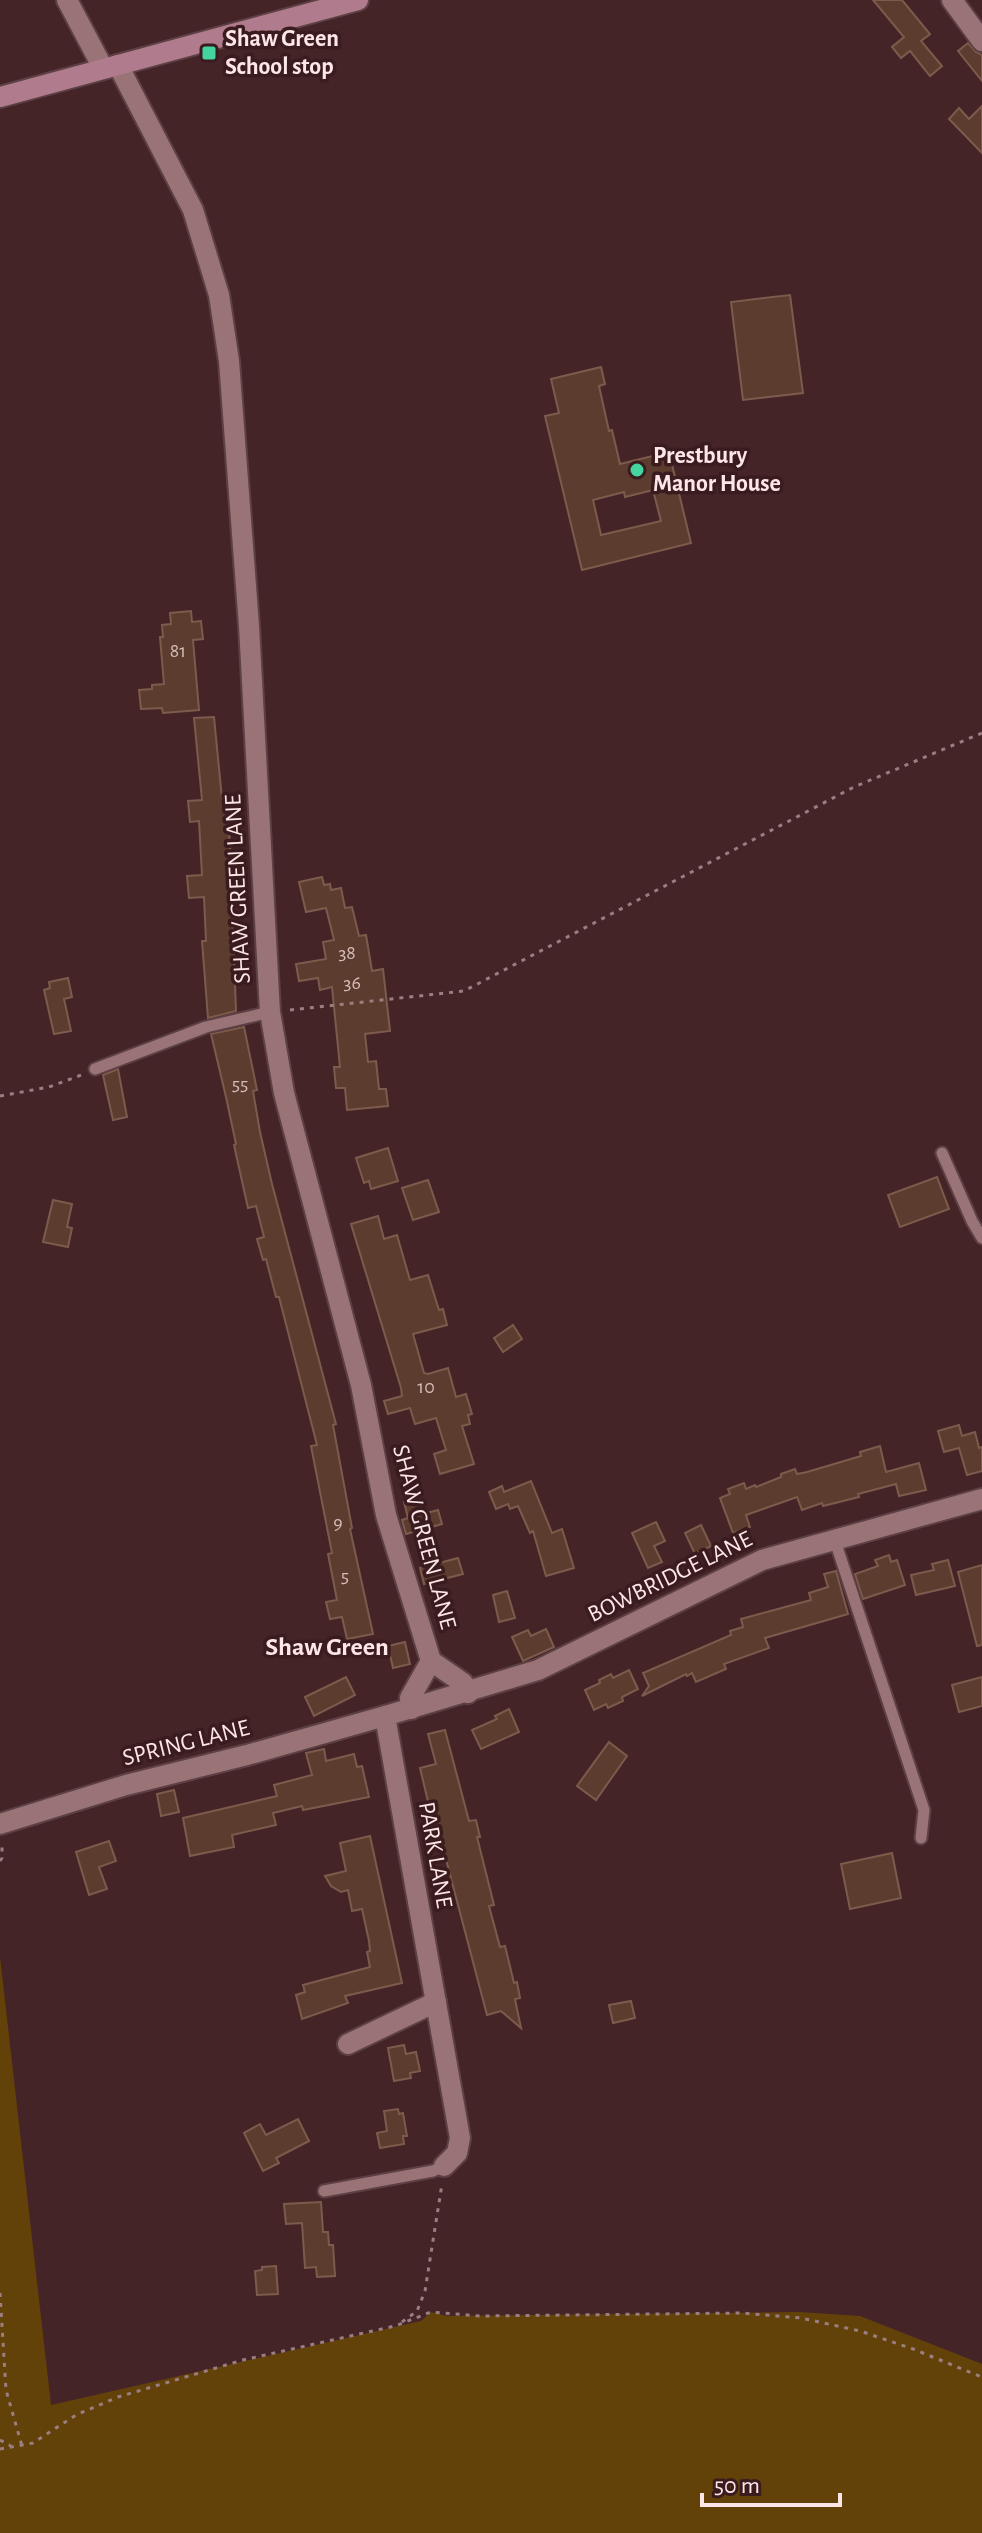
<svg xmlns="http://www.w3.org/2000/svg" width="982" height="2533" viewBox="0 0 982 2533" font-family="'Alegreya Sans',sans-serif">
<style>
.green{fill:#634209}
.building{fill:#5c3c2f;stroke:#7d5b4c;stroke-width:2;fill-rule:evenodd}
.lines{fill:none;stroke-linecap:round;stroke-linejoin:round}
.lane-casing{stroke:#5d4044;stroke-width:15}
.street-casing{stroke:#5d4044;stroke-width:24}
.secondary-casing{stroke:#5d4044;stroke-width:24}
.path{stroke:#9b7e81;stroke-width:3;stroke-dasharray:4 6;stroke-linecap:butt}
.lane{stroke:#9a7376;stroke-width:11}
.street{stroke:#9a7376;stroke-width:20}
.secondary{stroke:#b07c8d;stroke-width:20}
.poi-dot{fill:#43d4a0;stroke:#3a1b1e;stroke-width:3}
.labels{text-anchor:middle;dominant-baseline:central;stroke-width:7;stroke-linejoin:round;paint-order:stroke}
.number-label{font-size:20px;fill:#d5bcb9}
.poi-label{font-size:24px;font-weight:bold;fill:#fde6e7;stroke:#3a1b1e;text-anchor:start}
.street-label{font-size:24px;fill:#fde6e7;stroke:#3a1b1e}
.neighbourhood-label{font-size:26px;font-weight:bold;fill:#fde6e7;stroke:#3a1b1e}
</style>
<rect width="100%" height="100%" fill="#452428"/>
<path class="green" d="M0,1957L51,2405L421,2321L431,2312L447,2316L799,2312L860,2316L982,2364V2533H0Z"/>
<g class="building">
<path d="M873,0H902L930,34L921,41L942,66L930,76L910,51L901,58L892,47L904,37Z"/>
<path d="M968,43L976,52L982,55V81L958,51Z"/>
<path d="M982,106V153L949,119L959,108L969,119Z"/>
<path d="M790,295L803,393L743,400L731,302Z"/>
<path d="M601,367L605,384L599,386L609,431L612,430L620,464L669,452L691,543L582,570L545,416L559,413L551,379ZM653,490L661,521L601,535L593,500L624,492L625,497Z"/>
<path d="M191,611L192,622L201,621L203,639L193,640L199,710L163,713L162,708L141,709L139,690L152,689V685L164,684L160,637H163L162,625L171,624L170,613Z"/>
<path d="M214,717L222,799L227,798L235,928H233L236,1011L208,1018L202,941H206L204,897L189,898L187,876L202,875L199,821L190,822L188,801L202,800L194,718Z"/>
<path d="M322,877L324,885L330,884L331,890L341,888L345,908L352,907L359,936L366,935L372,971L383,969L390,1031L365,1034L368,1062L376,1061L379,1089H386L388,1106L347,1110L345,1088H336L334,1067H340L332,987L320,990L318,978L299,981L296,964L326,959L323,942L334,940L326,908L306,912L299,882Z"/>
<path d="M68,978L72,997L64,999L71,1031L54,1034L44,990L50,988L49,982Z"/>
<path d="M244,1027L257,1090L253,1091L260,1132L272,1184L336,1424L333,1425L352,1528L350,1529L373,1634L347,1639L342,1617L330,1619L326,1602L337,1600L328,1554L332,1553L311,1446L317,1445L279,1297H276L266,1259L263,1260L257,1239L264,1237L256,1206L248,1208L234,1145L236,1144L226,1097L211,1034Z"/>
<path d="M118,1069L127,1117L113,1120L103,1075Z"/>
<path d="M388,1148L398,1181L371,1189L369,1181L364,1183L356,1158Z"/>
<path d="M937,1177L949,1209L900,1227L888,1195Z"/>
<path d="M428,1180L439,1212L413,1220L402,1188Z"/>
<path d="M53,1200L72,1204L67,1227L72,1228L68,1247L43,1242Z"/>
<path d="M378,1216L384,1239L397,1235L410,1280L428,1275L439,1310L443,1309L447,1325L413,1334L424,1373L428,1374L448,1368L456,1397L466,1394L472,1414L468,1415L470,1424L462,1426L474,1464L440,1474L434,1454L446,1450L436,1418L415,1424L410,1408L388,1414L384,1401L402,1396L401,1388L351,1224Z"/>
<path d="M513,1325L522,1339L503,1352L494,1338Z"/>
<path d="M959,1425L962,1436L975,1432L979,1448L982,1447V1471L967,1475L959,1448L944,1452L938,1431Z"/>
<path d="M880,1446L886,1472L919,1463L926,1490L899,1496L896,1484L858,1494L859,1497L823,1506L822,1503L802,1510L797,1497L746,1515L750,1527L733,1533L720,1498L730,1494L728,1489L744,1483L746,1489L755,1485L756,1487L781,1477V1474L795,1469L797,1474L807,1472L861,1456L860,1452Z"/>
<path d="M531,1481L552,1533L562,1529L574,1568L546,1576L533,1531L530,1533L518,1506L510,1509L508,1504L496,1509L489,1492L502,1486L504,1492Z"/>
<path d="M419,1497L423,1514L438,1510L442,1524L406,1534L402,1520L408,1518L404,1502Z"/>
<path d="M656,1522L665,1541L654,1546L662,1562L648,1568L632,1533Z"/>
<path d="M701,1525L711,1546L695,1554L685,1533Z"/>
<path d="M889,1555L891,1562L897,1560L905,1585L863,1599L855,1574L878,1566L875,1560Z"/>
<path d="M458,1558L463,1574L424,1584L420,1568Z"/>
<path d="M948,1560L955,1586L916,1595L911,1575L934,1570L932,1564Z"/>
<path d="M982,1565V1645L977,1646L958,1572Z"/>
<path d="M836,1571L848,1614L765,1638L769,1648L724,1664L726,1669L696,1682L692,1673L687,1676L686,1674L642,1696L649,1686L643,1673L731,1635L730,1631L743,1627L741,1619L811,1600L809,1593L828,1587L824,1574Z"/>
<path d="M507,1591L515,1618L499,1622L493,1595Z"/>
<path d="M546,1629L554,1647L523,1661L512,1637L528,1630L531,1636Z"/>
<path d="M405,1642L410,1664L393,1668L388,1646Z"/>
<path d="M629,1670L638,1689L622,1697L623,1701L608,1708L606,1704L594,1710L585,1690L600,1683L599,1680L611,1674L613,1678Z"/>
<path d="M346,1677L355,1695L314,1716L305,1697Z"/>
<path d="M982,1677V1706L959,1712L952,1685Z"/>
<path d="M509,1709L519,1732L481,1749L472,1730L497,1719L495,1716Z"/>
<path d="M445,1730L469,1821L476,1820L480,1837H477L494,1905L489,1906L500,1947L505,1946L514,1983L517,1982L520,1998L515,1999L521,2028L501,2011L487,2015L443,1848L431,1814L420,1768L436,1764L428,1734Z"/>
<path d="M609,1742L627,1756L596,1800L577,1786Z"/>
<path d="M324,1749L326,1761L354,1754L357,1767L362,1766L369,1797L303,1810L302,1806L273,1813L276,1825L232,1835L234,1847L190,1856L183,1818L277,1796L274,1785L312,1775L306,1753Z"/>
<path d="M174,1790L179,1812L161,1816L157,1794Z"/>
<path d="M370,1836L402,1983L345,1996L348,2003L302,2019L296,1995L305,1992L303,1985L370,1967L367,1952L370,1951L369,1941L362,1909L352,1911L348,1890L341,1892L331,1886L325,1876L346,1871L340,1843Z"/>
<path d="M109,1841L116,1861L99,1867L107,1889L89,1895L76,1852Z"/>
<path d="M892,1853L901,1898L850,1909L841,1864Z"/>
<path d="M631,2001L635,2018L613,2023L609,2005Z"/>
<path d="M404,2045L406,2054L416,2052L420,2071L410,2073L411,2078L394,2081L388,2048Z"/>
<path d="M398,2109L399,2114L403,2113L407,2136H403L404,2144L380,2148L377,2133L387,2131L384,2111Z"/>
<path d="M298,2119L309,2141L276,2158L279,2163L263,2171L244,2133L260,2124L266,2135Z"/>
<path d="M321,2202L323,2232H328L329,2245H333L335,2276L317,2277L316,2267L305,2268L302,2223L286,2224L284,2204Z"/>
<path d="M276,2266L278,2294L257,2295L255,2271L262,2270V2267Z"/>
</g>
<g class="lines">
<g class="lane-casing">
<g id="lane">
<path d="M95,1069L206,1027L270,1012"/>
<path d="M942,1153L972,1221L982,1238"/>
<path d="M835,1541L924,1810L921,1838"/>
<path d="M324,2191L433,2171L444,2166"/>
</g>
</g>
<g class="street-casing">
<g id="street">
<path d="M67,0L103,68"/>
<path d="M952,0L982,41"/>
<path d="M118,65L193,210L219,295L229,361L249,626L270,1012L284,1093L361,1385L386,1515L431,1661L410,1698L411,1709"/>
<path d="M431,1661L463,1683L468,1693"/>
<path d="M385,1716L460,2138L457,2153L444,2166"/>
<path d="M0,1824L126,1785L247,1755L385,1716L538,1670L762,1560L982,1499"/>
<path d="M348,2044L436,2002"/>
</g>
</g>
<g class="secondary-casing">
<path id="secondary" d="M0,97L358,0"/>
</g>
<g class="path">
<path d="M290,1010L464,991L854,787L982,733"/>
<path d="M0,1096L49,1087L84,1074"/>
<path d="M0,1861L2,1858V1844"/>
<path d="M0,2293L6,2390L22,2446"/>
<path d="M402,2322L417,2311L425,2291L442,2184"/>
<path d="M0,2440L11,2446"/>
<path d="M0,2449L33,2443L76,2415L118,2397L243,2360L395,2326L431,2312L480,2316L742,2313L801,2318L860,2331L913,2349L982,2377"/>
</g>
<use href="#lane" class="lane"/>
<use href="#street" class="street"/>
<use href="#secondary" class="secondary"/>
</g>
<g class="poi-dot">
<rect x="201" y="45" width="16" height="16" rx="4"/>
<circle cx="637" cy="470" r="8"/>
</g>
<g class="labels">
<g class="number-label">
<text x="178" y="651">81</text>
<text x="347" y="953">38</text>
<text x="352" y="983">36</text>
<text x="240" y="1084">55</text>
<text x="426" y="1387">10</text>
<text x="338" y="1523">9</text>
<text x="345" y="1576">5</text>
</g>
<g class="poi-label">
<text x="225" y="39">Shaw Green<tspan x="225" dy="28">School stop</tspan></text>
<text x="653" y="456">Prestbury<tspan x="653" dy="28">Manor House</tspan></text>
</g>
<g class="street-label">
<text transform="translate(238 889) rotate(-93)">SHAW GREEN LANE</text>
<text transform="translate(424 1537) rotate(75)">SHAW GREEN LANE</text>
<text transform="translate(670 1577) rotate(-26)">BOWBRIDGE LANE</text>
<text transform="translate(186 1743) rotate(-14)">SPRING LANE</text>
<text transform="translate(435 1855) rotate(80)">PARK LANE</text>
</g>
<g class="neighbourhood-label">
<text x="327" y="1647">Shaw Green</text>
</g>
</g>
<path d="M702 2493v12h138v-12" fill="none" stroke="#fde6e7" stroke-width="4"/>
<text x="714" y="2493" font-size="24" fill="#fde6e7" stroke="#3a1b1e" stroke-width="6" paint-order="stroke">50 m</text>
</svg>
